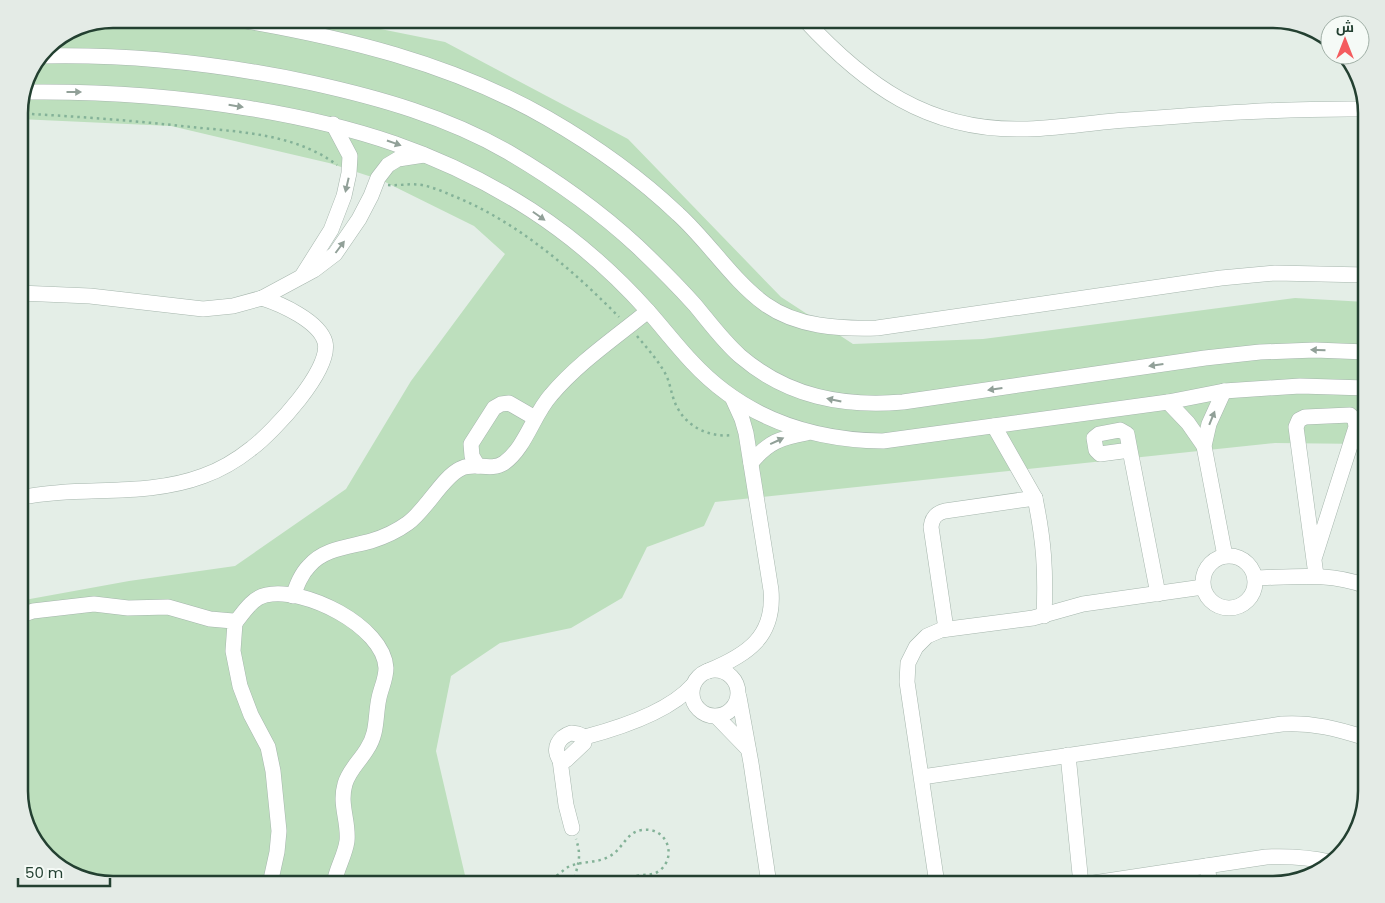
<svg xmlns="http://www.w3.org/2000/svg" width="1385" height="903" viewBox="0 0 1385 903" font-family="Poppins,Cairo,sans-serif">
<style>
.green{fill:#bddfbd}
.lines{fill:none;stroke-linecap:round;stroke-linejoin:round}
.minor-casing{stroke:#a6b6ad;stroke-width:16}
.path{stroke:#84b298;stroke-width:2.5;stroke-dasharray:2.5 4;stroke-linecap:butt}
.minor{stroke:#fff;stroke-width:15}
.oneway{fill:#91a098}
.rim{fill:none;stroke:#234031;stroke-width:2.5}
</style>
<rect width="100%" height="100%" fill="#e4eee7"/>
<path class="green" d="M112,19H331L445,42L628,139L781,297L853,344L983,339L1295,298L1366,302V444L1275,443L715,502L704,526L647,547L622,598L571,628L500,643L451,676L436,751L467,884H112L61,869L31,838L19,797V601L129,581L235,566L346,489L411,381L505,254L474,226L381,180L329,163L171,126L19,119V106L46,46L77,26Z"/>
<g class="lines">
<g class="minor-casing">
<g id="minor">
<path d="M235,19C342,37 451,63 547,118C594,145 639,177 678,214C708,241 733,281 765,304C797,327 839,329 877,328L1221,278L1275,273L1366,275"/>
<path d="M804,19C865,85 928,131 1022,129C1057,129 1092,122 1127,120C1206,114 1286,108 1365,109"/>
<path d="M42,56C133,54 223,64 312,83C380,98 447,117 508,152C554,179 598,210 637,246C657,265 677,285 695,305C710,323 723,341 740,356C788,397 843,407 903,402L1205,358L1260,352L1315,350L1366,352"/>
<path d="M26,92C100,91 173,96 247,108C352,125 441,152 531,210C574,238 614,273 648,311C663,328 677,346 692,362C743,417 810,440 883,441L1168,402L1224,391L1300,386L1366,388"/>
<path d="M302,276L331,230L344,196L349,173L350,156L333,124"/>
<path d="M19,293L90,296L203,309L233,306L262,298L314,270L335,254L359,219L371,196L378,178L388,165L398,159L424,155"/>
<path d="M1224,391L1209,424L1204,446L1225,556"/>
<path d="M1168,402L1188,423L1204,446"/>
<path d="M994,426L1035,498"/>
<path d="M1130,450L1100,454L1096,450L1094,438L1099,434L1120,430L1127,434L1130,450L1158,594"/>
<path d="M751,463C768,442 780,438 807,433"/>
<path d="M478,466L472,456L471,444L494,408L501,404L509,403L535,418"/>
<path d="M19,498C80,485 144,498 203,476C220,470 237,460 252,448C273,432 332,370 325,342C319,321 281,304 262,298"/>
<circle cx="1229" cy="582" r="26"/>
<path d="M1314,559L1356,427L1355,420L1350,415L1305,417L1299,420L1296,427L1316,575"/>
<path d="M1255,578C1293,577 1330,572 1366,586"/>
<path d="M293,596C297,585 301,574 309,566C324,548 350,547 371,541C384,537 397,531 408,523C426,510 443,477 460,469C474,461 490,472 504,463C526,447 533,415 551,395C579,362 615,338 648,311"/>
<path d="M19,616L33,611L94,604L128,608L168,607L210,619L233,621L235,623L233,651L240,686L251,715L268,747L273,771L279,831L277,852L270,884"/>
<path d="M235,623C243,613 252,598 266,595C303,586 384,626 386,668C386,679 381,688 379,698C375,716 378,733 367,749C360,761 349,770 345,784C339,805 349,821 347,841C345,856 336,869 334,884"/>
<path d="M946,629L931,527C932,518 936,513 945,511L1035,498C1044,541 1046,572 1044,616"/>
<circle cx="715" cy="693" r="23"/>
<path d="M708,671C747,655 775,637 771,590L746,433L742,419L732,397"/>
<path d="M739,697L751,763L769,884"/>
<path d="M717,717L748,749"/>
<path d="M571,733L578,734L585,737L584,743L566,760H560C552,748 559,737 571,733Z"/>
<path d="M585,737C619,728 670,711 693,685"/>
<path d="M1068,755L1081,884"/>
<path d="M560,760L566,805L572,828"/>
<path d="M922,777L1282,724C1312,722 1338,729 1366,738"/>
<path d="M1207,866L1210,884"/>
<path d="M937,884L907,682L908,663L916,647L927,636L941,630L1033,618L1083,604L1203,587"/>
<path d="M1087,884L1266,857C1288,856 1308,857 1330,862"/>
</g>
</g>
<g class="path">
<path d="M19,115L31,114C84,117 138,121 191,127C241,132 296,134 337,165"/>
<path d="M388,185C399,186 410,183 422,185C432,187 442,191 451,195C515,220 572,269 619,317"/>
<path d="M637,336C647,348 657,359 665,373C671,384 671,396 677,407C687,427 710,438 733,435"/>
<path d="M532,884C539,881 546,880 554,877C561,874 565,867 573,865C585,861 599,863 610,856C623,849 626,832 642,830C667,826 678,857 659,871C652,876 644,874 636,876C630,877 624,881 619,884"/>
<path d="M574,884C576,865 583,860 576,839"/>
</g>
<use href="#minor" class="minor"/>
</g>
<defs><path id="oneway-solid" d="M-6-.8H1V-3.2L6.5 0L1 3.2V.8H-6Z" transform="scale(1.25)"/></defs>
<g class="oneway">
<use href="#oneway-solid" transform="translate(74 92)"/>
<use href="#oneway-solid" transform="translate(236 106) rotate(9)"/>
<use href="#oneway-solid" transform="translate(394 143) rotate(19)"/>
<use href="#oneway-solid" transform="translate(347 185) rotate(103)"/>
<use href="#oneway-solid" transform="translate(539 216) rotate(35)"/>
<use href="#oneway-solid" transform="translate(340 247) rotate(-53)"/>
<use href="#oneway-solid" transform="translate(1318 350) rotate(-179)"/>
<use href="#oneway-solid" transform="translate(1156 365) rotate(172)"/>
<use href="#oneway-solid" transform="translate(995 389) rotate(172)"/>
<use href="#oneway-solid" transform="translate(834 400) rotate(-168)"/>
<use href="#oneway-solid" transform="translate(1212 418) rotate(-68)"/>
<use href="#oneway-solid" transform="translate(777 441) rotate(-25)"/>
</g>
<path d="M0 0H1385V903H0ZM113 28H1273A85 85 0 0 1 1358 113V791A85 85 0 0 1 1273 876H113A85 85 0 0 1 28 791V113A85 85 0 0 1 113 28Z" fill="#e4ebe6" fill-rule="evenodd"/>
<path class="rim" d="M113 28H1273A85 85 0 0 1 1358 113V791A85 85 0 0 1 1273 876H113A85 85 0 0 1 28 791V113A85 85 0 0 1 113 28Z"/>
<g transform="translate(1345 40)"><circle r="24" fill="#f5faf6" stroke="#a1b0a7"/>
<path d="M0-4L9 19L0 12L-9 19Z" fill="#f45c5e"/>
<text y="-8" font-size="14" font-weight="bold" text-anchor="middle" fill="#234031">ش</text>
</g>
<path d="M18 878v8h92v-8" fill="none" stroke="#234031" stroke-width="2.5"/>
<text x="25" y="878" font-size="15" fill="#234031" stroke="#f5faf6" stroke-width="4" paint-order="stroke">50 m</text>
</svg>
